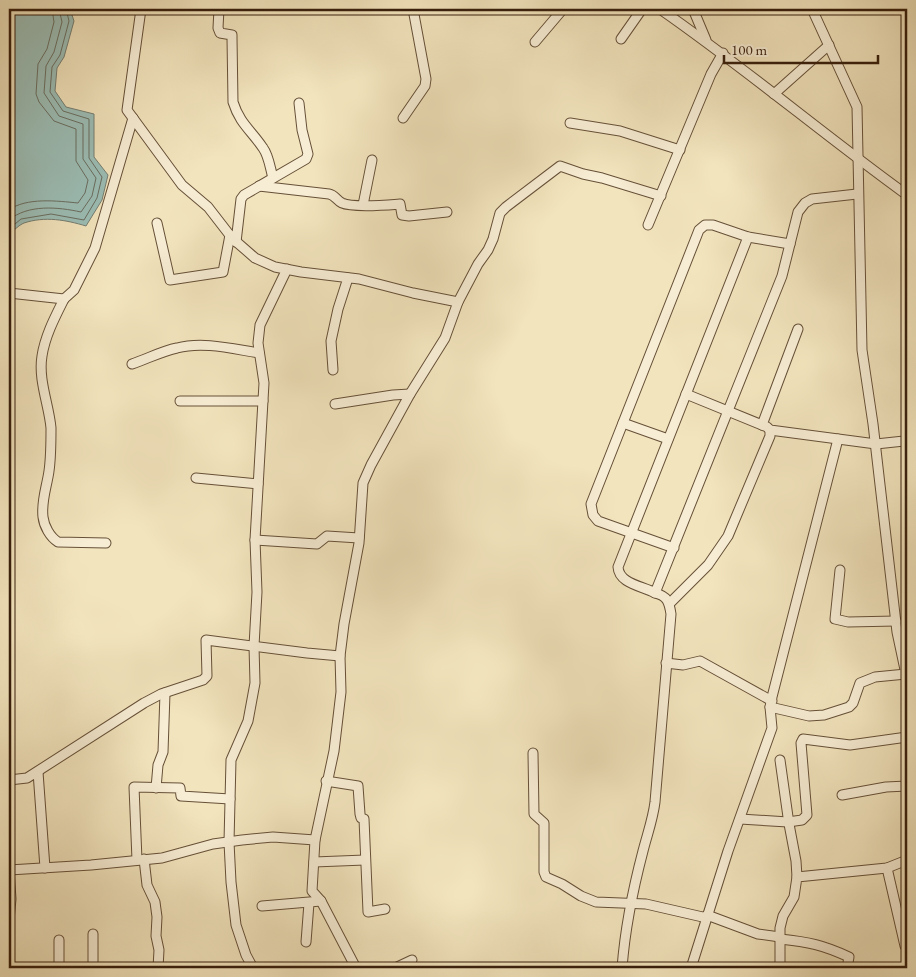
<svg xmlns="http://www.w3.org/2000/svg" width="916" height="977" viewBox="0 0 916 977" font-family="'EB Garamond',serif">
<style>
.water{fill:#9cbeb6;stroke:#747e72}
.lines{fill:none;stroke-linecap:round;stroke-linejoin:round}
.shore{stroke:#6a6e61;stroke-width:1}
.minor-casing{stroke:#665038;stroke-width:11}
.minor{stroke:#f7edd4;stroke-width:9}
</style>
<rect width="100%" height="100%" fill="#f2e4bd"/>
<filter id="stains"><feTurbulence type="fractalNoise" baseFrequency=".004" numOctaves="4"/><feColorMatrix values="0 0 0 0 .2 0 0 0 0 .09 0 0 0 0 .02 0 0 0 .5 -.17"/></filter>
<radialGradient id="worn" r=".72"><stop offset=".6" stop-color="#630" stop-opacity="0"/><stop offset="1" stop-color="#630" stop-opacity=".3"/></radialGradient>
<path class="water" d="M9,9H70L74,21L64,57L57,68L55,91L66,107L94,114V157L108,175L102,200L86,226C66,220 45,216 24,223C19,225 13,231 9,235Z"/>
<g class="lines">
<g class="shore">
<path d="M9,210C26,197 58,201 78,203L85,193L88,180L76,161V129L54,121L39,102L36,94L38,64L47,49L54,22L52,9"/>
<path d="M9,220C28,204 58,207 81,212L92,196L96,178L83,159V124L59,116L44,93L46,66L54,52L62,22L59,9"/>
<path d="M9,229L21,219L51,214L84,220L97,198L102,177L89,158V119L63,111L50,92L52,67L60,55L69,21L66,9"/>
</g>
<g class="minor-casing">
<g id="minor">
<path d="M141,9L127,110L182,185L208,207L232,238L255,258L275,267L301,272L359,279L413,293L458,302"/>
<path d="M219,9L218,28L220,33L232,35V38L233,102C240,124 251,130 263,148C269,156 270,168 273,178"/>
<path d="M660,9C745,68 824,135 907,195"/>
<path d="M693,9L706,40"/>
<path d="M812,9L857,107L862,350L873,424L897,632L907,679"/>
<path d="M621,39L642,9"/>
<path d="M535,42L563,9"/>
<path d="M774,94L829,45"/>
<path d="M403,118L425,86L426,79L413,9"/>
<path d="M570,123L620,131L680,150"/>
<path d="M259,186L329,194C335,195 336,200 342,203C353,208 387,205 400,204L402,215L409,216L447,212"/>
<path d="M363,205L372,160"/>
<path d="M157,223L170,280L223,272L230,235"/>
<path d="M648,225L711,74L723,53"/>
<path d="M748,237L618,567C619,584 643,586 655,593L782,276L798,212L805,203L812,199L857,194"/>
<path d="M236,242L241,199L244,195L306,159L308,154L302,130L299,103"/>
<path d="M9,293L64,299L74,290L95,248L133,118"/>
<path d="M64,299C55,317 45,336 42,356C38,380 49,405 51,428C51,442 51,457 49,471C47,486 41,501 43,517C44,526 50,537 58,542L106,543"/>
<path d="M132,364C147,359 162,351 177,348C203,341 233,349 259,353"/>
<path d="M333,370L331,341L338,309L348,278"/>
<path d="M686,394L767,427L770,430L876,444L904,441L907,443"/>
<path d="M180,401H263"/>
<path d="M335,404L393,395L410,394"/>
<path d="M623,423L668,439"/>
<path d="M762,425L798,329"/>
<path d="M196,478L258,484"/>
<path d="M255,540L317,544L327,536L359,538"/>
<path d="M674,548L598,521L593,515L591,504L699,230L705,225H713L748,237L790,244"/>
<path d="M840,570L835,619L848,622L896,621"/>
<path d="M670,603L708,565L728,536L770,436V430"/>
<path d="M666,663L683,665L700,661L772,701"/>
<path d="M770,707L809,716L824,715L849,707L853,703L860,683L875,677L906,674"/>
<path d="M533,753L534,814L544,823V872L546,877L562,884L581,896L596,902L646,904L707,918"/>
<path d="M780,760L789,824L796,861L797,877"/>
<path d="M38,772L45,868"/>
<path d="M9,780L27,778L144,703L161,694L203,680L207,676L206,640L307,653L340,656"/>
<path d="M326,781L358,786L360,814L361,818L364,819L368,912L385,909"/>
<path d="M156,788L158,765L163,752L165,693"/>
<path d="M842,795L886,787L907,786"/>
<path d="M740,819L788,822L802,820L807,815L801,743L803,739L850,745L907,737"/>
<path d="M144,859L147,885L155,902L157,917L156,936L159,950L158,968"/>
<path d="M137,860L134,787L180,788L181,796L230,799"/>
<path d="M314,862L365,860"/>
<path d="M887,868L905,946L907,945"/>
<path d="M9,870L91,865L162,858L213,844L242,840L273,837L315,840"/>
<path d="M262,906L321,901"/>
<path d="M707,915L758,934L780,937"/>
<path d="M9,920L11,899L9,870"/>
<path d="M93,934V968"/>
<path d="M780,939C809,942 823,945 849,957L847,968"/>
<path d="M306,942L309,903"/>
<path d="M9,950V968"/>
<path d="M59,968V940"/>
<path d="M253,968L246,955L236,925L231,882L229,842L231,760L248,721L255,683L254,646L257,592L255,540L264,383L258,343L260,325L287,269"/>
<path d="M356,968L321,901L312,891L315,840L334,751L341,692L340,656L344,624L359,543L363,483L371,465L410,394L445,338L458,302L478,264L488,250L493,239L500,213L506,207L560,166L583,174L602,178L661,196"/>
<path d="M395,968L412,960"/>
<path d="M622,968C625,929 633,889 643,851C647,835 653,819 655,802L671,614C669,601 667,596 655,593"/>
<path d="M691,968L728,851L772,728L770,707L772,697L838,439"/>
<path d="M722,968H734"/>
<path d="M780,968V928L783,916L794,897L797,877L887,868L907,860"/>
</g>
</g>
<use href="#minor" class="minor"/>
</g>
<rect width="916" height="977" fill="none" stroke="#f2e4bd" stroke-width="30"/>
<rect x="10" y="10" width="896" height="957" fill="none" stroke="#371e0c" stroke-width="2.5"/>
<rect x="15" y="15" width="886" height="947" fill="none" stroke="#371e0c"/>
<path d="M724 55v8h154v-8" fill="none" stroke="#371e0c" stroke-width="2.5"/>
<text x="731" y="55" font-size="15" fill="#371e0c" stroke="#f7edd4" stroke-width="4" paint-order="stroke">100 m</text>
<rect width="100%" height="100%" filter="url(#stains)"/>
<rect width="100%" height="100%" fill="url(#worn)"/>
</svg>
